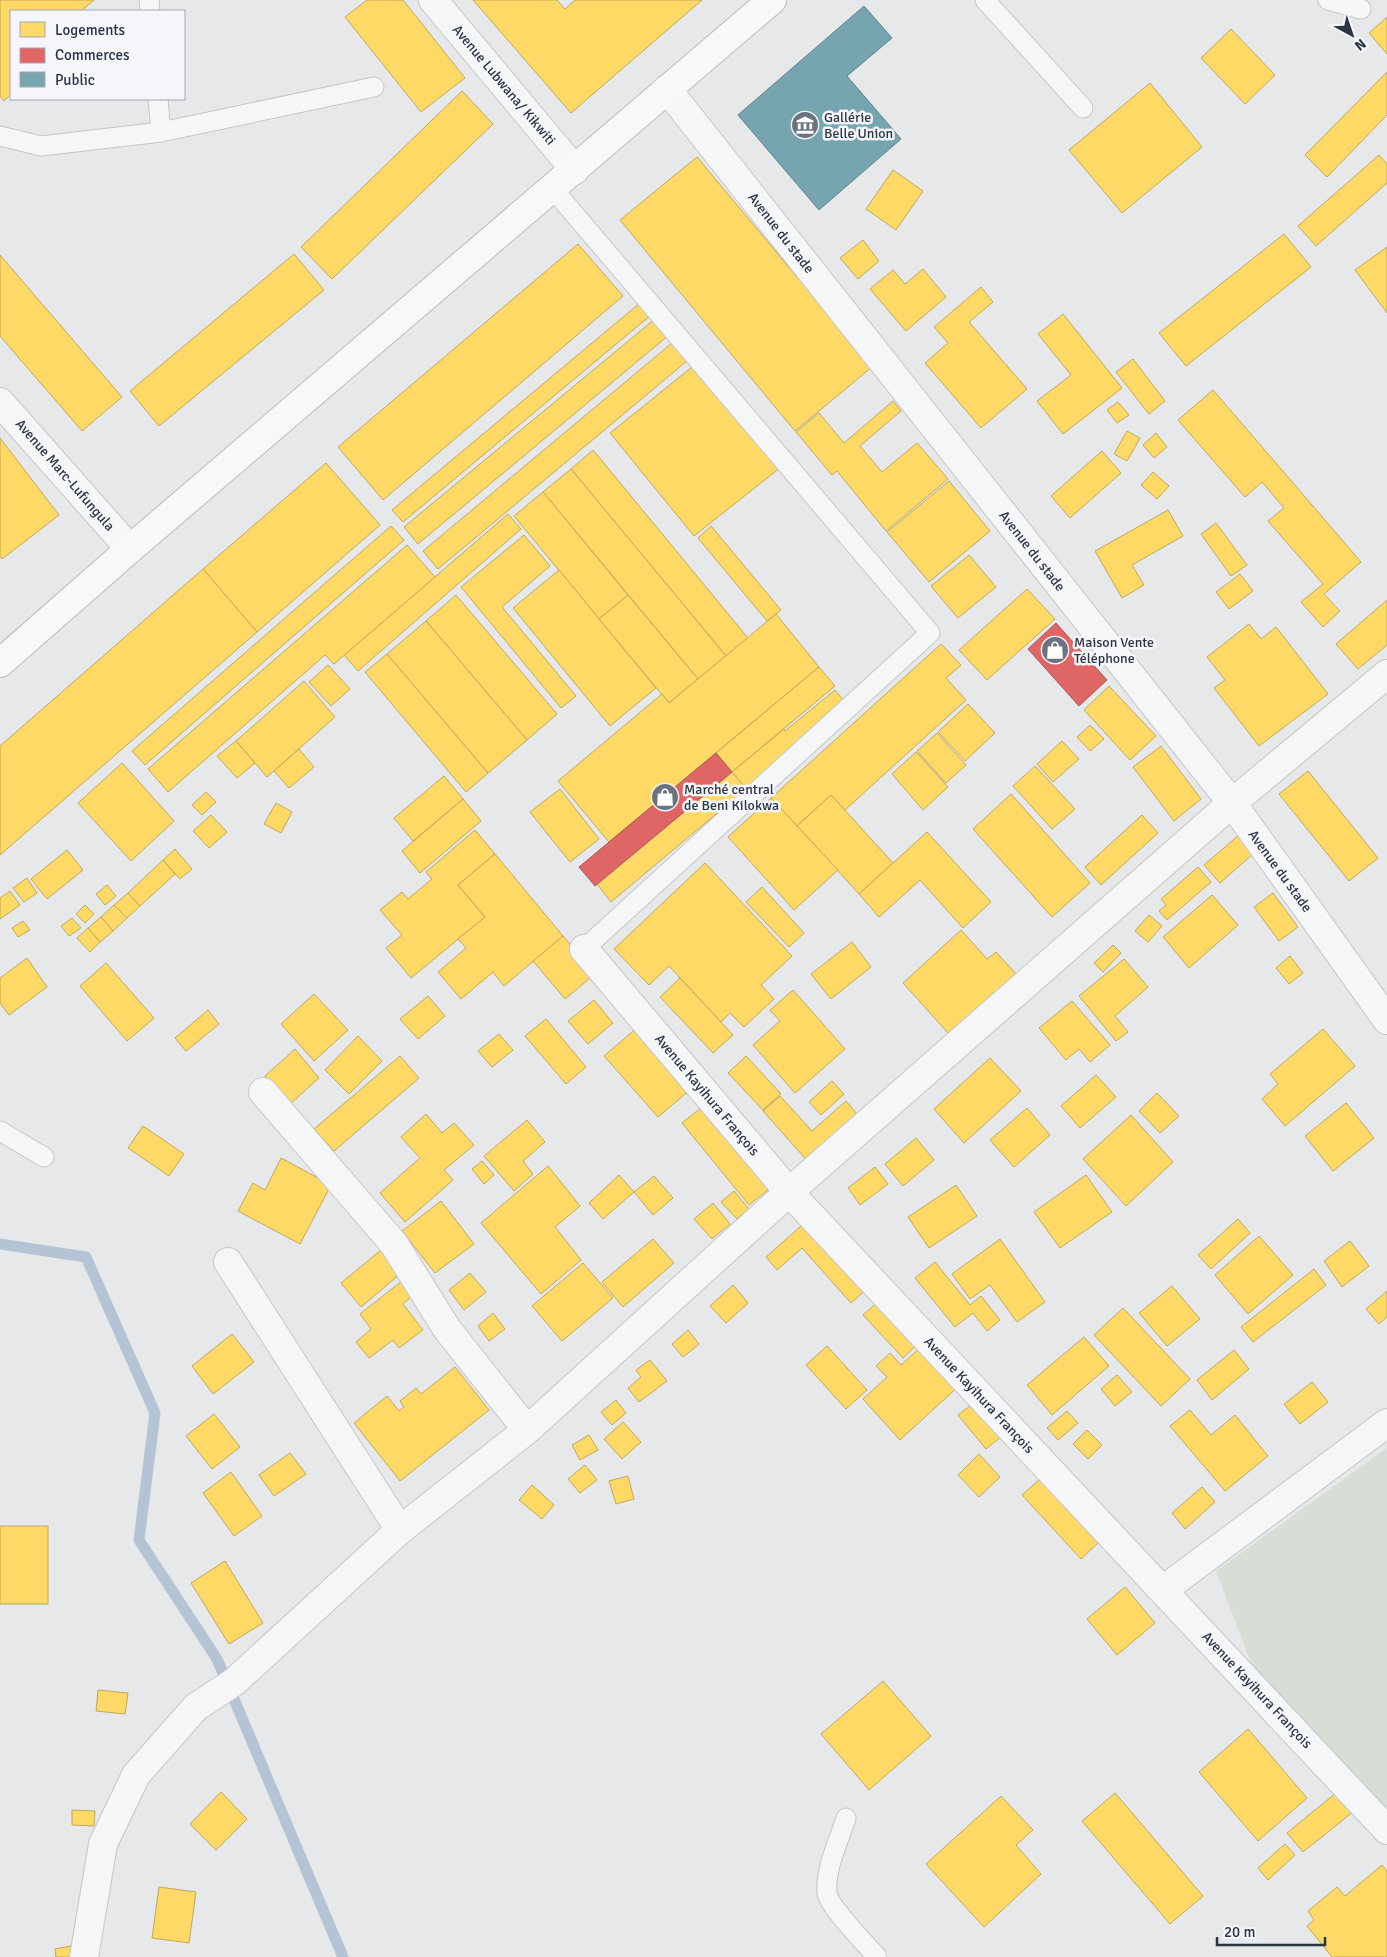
<svg xmlns="http://www.w3.org/2000/svg" width="1387" height="1957" viewBox="0 0 1387 1957" font-family="Signika,sans-serif">
<style>
.green{fill:#d6ded6}
.homes{fill:#ffd966;stroke:#bfa85c}
.shops{fill:#e06666;stroke:#aa575c}
.public{fill:#76a5af;stroke:#60838f}
.lines{fill:none;stroke-linecap:round;stroke-linejoin:round}
.stream{stroke:#b4c4d5;stroke-width:11}
.service-casing{stroke:#c4c6c8;stroke-width:21}
.minor-casing{stroke:#c4c6c8;stroke-width:30}
.trunk-casing{stroke:#b8bbbf;stroke-width:30}
.service{stroke:#f5f6f7;stroke-width:19}
.minor{stroke:#f5f6f7;stroke-width:28}
.trunk{stroke:#f8f8f8;stroke-width:28}
.labels{text-anchor:middle;dominant-baseline:central;stroke-width:5;stroke-linejoin:round;paint-order:stroke}
.street-label{font-size:14px;fill:#2b3445;stroke:#f4f6f9}
.poi-label{font-size:14px;fill:#2b3445;stroke:#f4f6f9;text-anchor:start}
</style>
<rect width="100%" height="100%" fill="#e6e8ea"/>
<path class="green" d="M1387,1448V1822L1257,1679L1216,1571Z"/>
<g class="homes">
<path d="M0,0H94L81,11H11V94L4,101L0,96Z"/>
<path d="M367,0H403L465,78L421,112L345,17Z"/>
<path d="M473,0H557L565,9L575,0H702L571,113Z"/>
<path d="M1387,17V54L1369,33Z"/>
<path d="M1231,29L1275,75L1245,104L1201,58Z"/>
<path d="M1387,72V115L1327,177L1305,155Z"/>
<path d="M1150,83L1202,147L1122,213L1069,150Z"/>
<path d="M462,91L493,124L332,279L301,247Z"/>
<path d="M1379,155L1387,164V183L1316,246L1298,226Z"/>
<path d="M697,157L872,367L795,431L620,220Z"/>
<path d="M893,170L923,191L896,230L866,209Z"/>
<path d="M1284,234L1311,267L1186,366L1159,333Z"/>
<path d="M863,240L879,261L858,279L840,258Z"/>
<path d="M578,244L623,296L383,500L338,447Z"/>
<path d="M1387,247V313L1355,270Z"/>
<path d="M294,254L324,290L159,426L130,391Z"/>
<path d="M0,255L122,397L82,431L0,336Z"/>
<path d="M923,269L946,297L906,331L870,289L893,270L905,284Z"/>
<path d="M981,287L993,302L969,322L1027,389L981,428L925,363L948,343L934,327Z"/>
<path d="M640,303L651,315L403,522L392,510Z"/>
<path d="M1063,314L1122,388L1063,434L1037,401L1071,375L1038,334Z"/>
<path d="M656,318L669,335L418,544L404,527Z"/>
<path d="M672,343L687,361L438,569L423,551Z"/>
<path d="M1133,359L1165,401L1149,414L1116,372Z"/>
<path d="M697,363L781,467L694,536L610,433Z"/>
<path d="M1213,390L1361,562L1324,594L1340,611L1323,627L1301,602L1323,584L1268,521L1284,508L1262,482L1245,497L1178,420Z"/>
<path d="M893,401L901,411L860,446L882,472L917,443L948,479L886,531L837,471L832,475L796,432L819,413L844,443Z"/>
<path d="M1118,402L1129,415L1117,423L1107,410Z"/>
<path d="M1127,431L1140,438L1127,461L1114,454Z"/>
<path d="M1156,433L1167,447L1154,458L1143,445Z"/>
<path d="M0,438L59,515L2,559L0,556Z"/>
<path d="M593,450L748,638L726,656L571,469Z"/>
<path d="M1102,451L1121,473L1070,518L1051,496Z"/>
<path d="M326,463L380,525L257,632L203,569Z"/>
<path d="M571,469L726,656L698,679L543,492Z"/>
<path d="M1153,472L1169,486L1157,499L1141,485Z"/>
<path d="M949,481L990,531L929,582L887,532Z"/>
<path d="M543,492L628,595L599,619L514,516Z"/>
<path d="M1168,510L1183,536L1132,565L1144,585L1122,598L1095,551Z"/>
<path d="M508,514L521,529L358,671L344,655Z"/>
<path d="M1216,523L1247,565L1231,576L1201,534Z"/>
<path d="M391,526L404,540L145,765L132,751Z"/>
<path d="M711,526L781,610L767,621L698,538Z"/>
<path d="M524,535L550,566L502,607L576,696L561,708L461,587Z"/>
<path d="M407,545L435,577L334,664L325,655L168,792L148,769Z"/>
<path d="M969,555L996,587L958,618L931,586Z"/>
<path d="M203,569L257,632L0,855V746Z"/>
<path d="M559,570L656,688L610,726L513,608Z"/>
<path d="M1240,574L1253,591L1229,609L1216,592Z"/>
<path d="M1027,589L1055,619L987,680L959,650Z"/>
<path d="M456,595L557,714L527,740L426,621Z"/>
<path d="M628,595L698,679L669,703L599,619Z"/>
<path d="M1387,600V645L1358,669L1336,644Z"/>
<path d="M776,614L819,667L609,842L558,781L662,694L669,703Z"/>
<path d="M426,621L527,740L488,773L387,654Z"/>
<path d="M1249,624L1261,639L1276,627L1328,694L1259,746L1214,688L1225,680L1207,657Z"/>
<path d="M941,644L961,665L946,678L966,700L845,810L831,795L797,826L771,798Z"/>
<path d="M387,654L488,773L466,792L365,672Z"/>
<path d="M328,665L350,689L331,706L309,682Z"/>
<path d="M819,667L835,686L732,772L716,753Z"/>
<path d="M304,681L335,717L267,777L236,741Z"/>
<path d="M1109,686L1156,736L1130,760L1084,710Z"/>
<path d="M835,690L847,705L746,789L732,772L784,729L785,731Z"/>
<path d="M968,704L995,733L965,761L938,732Z"/>
<path d="M1090,725L1104,739L1090,751L1077,737Z"/>
<path d="M937,733L966,765L946,783L917,751Z"/>
<path d="M236,741L255,763L237,778L217,756Z"/>
<path d="M1062,741L1079,759L1053,782L1037,764Z"/>
<path d="M1161,746L1201,799L1174,821L1133,767Z"/>
<path d="M299,749L314,767L289,788L274,771Z"/>
<path d="M916,752L948,787L923,810L892,774Z"/>
<path d="M122,763L174,821L131,861L78,803Z"/>
<path d="M1035,766L1075,809L1052,829L1013,786Z"/>
<path d="M1308,771L1378,858L1349,881L1279,794Z"/>
<path d="M732,772L746,789L611,902L597,884Z"/>
<path d="M444,776L463,799L413,841L394,818Z"/>
<path d="M560,789L599,839L570,862L530,812Z"/>
<path d="M206,792L216,802L202,815L192,805Z"/>
<path d="M1011,794L1090,883L1052,917L973,829Z"/>
<path d="M831,795L893,863L859,894L797,826Z"/>
<path d="M771,798L838,870L794,910L728,837Z"/>
<path d="M463,799L481,821L420,873L402,851Z"/>
<path d="M276,803L292,812L281,833L264,824Z"/>
<path d="M211,815L227,832L209,848L193,831Z"/>
<path d="M1142,815L1158,833L1101,885L1085,867Z"/>
<path d="M475,830L495,854L458,885L485,917L411,978L386,948L402,935L380,910L402,892L408,899L432,879L426,872Z"/>
<path d="M927,832L991,902L963,928L920,880L879,917L859,894Z"/>
<path d="M1239,835L1255,852L1220,883L1204,865Z"/>
<path d="M175,849L192,869L180,879L163,860Z"/>
<path d="M67,850L83,870L47,899L31,879Z"/>
<path d="M495,854L563,936L504,986L493,972L461,999L438,972L466,948L458,939L485,917L458,885Z"/>
<path d="M163,860L175,874L140,906L128,893Z"/>
<path d="M705,863L792,956L761,985L774,999L744,1027L730,1013L721,1022L669,966L649,985L614,949Z"/>
<path d="M1198,867L1211,882L1167,920L1159,911L1166,905L1161,899Z"/>
<path d="M27,878L37,893L24,902L13,888Z"/>
<path d="M107,885L116,896L105,905L96,894Z"/>
<path d="M762,887L804,933L789,947L746,902Z"/>
<path d="M10,891L20,905L0,919V898Z"/>
<path d="M128,893L140,906L127,918L114,905Z"/>
<path d="M1273,893L1298,927L1279,941L1254,907Z"/>
<path d="M1212,895L1238,925L1189,968L1163,937Z"/>
<path d="M85,905L94,914L85,923L76,914Z"/>
<path d="M114,905L127,918L113,931L101,917Z"/>
<path d="M1149,915L1162,926L1148,942L1135,931Z"/>
<path d="M101,917L113,931L100,942L88,928Z"/>
<path d="M72,918L81,928L69,936L61,926Z"/>
<path d="M23,921L30,930L18,937L12,928Z"/>
<path d="M88,928L100,942L90,952L77,938Z"/>
<path d="M961,930L987,959L996,952L1016,974L949,1034L903,983Z"/>
<path d="M563,936L595,974L565,999L533,961Z"/>
<path d="M852,942L871,967L831,999L811,974Z"/>
<path d="M1113,945L1121,953L1103,972L1094,963Z"/>
<path d="M1290,956L1303,973L1289,984L1276,968Z"/>
<path d="M27,958L47,987L9,1015L0,1003V978Z"/>
<path d="M1124,959L1148,987L1115,1016L1128,1032L1116,1041L1079,996Z"/>
<path d="M106,963L154,1018L127,1041L80,986Z"/>
<path d="M680,978L733,1035L713,1053L660,997Z"/>
<path d="M793,990L845,1049L795,1093L753,1045L780,1021L770,1010Z"/>
<path d="M314,994L348,1030L314,1061L281,1024Z"/>
<path d="M428,996L445,1016L418,1039L400,1019Z"/>
<path d="M594,1000L613,1023L588,1044L568,1021Z"/>
<path d="M1072,1001L1110,1045L1090,1062L1079,1049L1066,1060L1039,1028Z"/>
<path d="M208,1010L219,1024L186,1051L175,1038Z"/>
<path d="M546,1019L586,1067L566,1084L525,1036Z"/>
<path d="M638,1027L691,1089L658,1117L604,1056Z"/>
<path d="M1323,1029L1355,1066L1285,1126L1262,1099L1278,1084L1270,1074Z"/>
<path d="M499,1034L513,1050L492,1067L478,1051Z"/>
<path d="M358,1036L382,1061L349,1094L325,1070Z"/>
<path d="M295,1049L319,1078L290,1104L265,1076Z"/>
<path d="M400,1056L419,1078L334,1151L314,1129Z"/>
<path d="M746,1056L781,1094L763,1110L728,1073Z"/>
<path d="M990,1058L1021,1091L964,1143L934,1109Z"/>
<path d="M1096,1075L1116,1097L1080,1128L1061,1106Z"/>
<path d="M832,1081L844,1094L821,1115L809,1102Z"/>
<path d="M1157,1093L1179,1116L1160,1133L1139,1111Z"/>
<path d="M780,1096L812,1131L846,1101L862,1120L811,1165L763,1111Z"/>
<path d="M1346,1103L1374,1138L1333,1171L1305,1136Z"/>
<path d="M706,1104L774,1185L749,1205L682,1123Z"/>
<path d="M1027,1108L1050,1135L1014,1167L990,1140Z"/>
<path d="M426,1114L442,1133L454,1123L474,1145L444,1170L453,1180L405,1222L380,1193L420,1158L401,1137Z"/>
<path d="M1131,1115L1173,1162L1126,1206L1083,1159Z"/>
<path d="M527,1120L545,1142L523,1161L533,1174L514,1191L484,1156Z"/>
<path d="M143,1126L184,1154L169,1176L128,1148Z"/>
<path d="M916,1138L934,1160L903,1186L885,1164Z"/>
<path d="M281,1158L331,1185L300,1244L238,1211L253,1183L265,1190Z"/>
<path d="M482,1161L494,1175L484,1184L472,1169Z"/>
<path d="M548,1166L580,1206L555,1227L581,1260L541,1294L481,1223Z"/>
<path d="M875,1167L888,1184L860,1205L848,1188Z"/>
<path d="M619,1175L634,1192L603,1219L589,1203Z"/>
<path d="M1086,1175L1112,1212L1060,1248L1034,1212Z"/>
<path d="M654,1176L673,1198L653,1215L634,1192Z"/>
<path d="M956,1185L977,1216L929,1248L908,1217Z"/>
<path d="M734,1191L749,1209L737,1219L721,1202Z"/>
<path d="M441,1201L474,1244L435,1273L402,1231Z"/>
<path d="M713,1203L730,1224L712,1239L694,1219Z"/>
<path d="M810,1218L870,1286L851,1303L802,1248L777,1270L766,1257Z"/>
<path d="M1238,1219L1250,1233L1211,1269L1198,1255Z"/>
<path d="M1259,1236L1293,1275L1248,1314L1215,1275Z"/>
<path d="M653,1239L674,1263L623,1307L602,1282Z"/>
<path d="M1000,1239L1045,1302L1017,1322L990,1285L970,1299L952,1274Z"/>
<path d="M1350,1241L1369,1266L1342,1287L1324,1261Z"/>
<path d="M381,1250L400,1274L361,1307L341,1283Z"/>
<path d="M935,1262L970,1305L981,1296L1000,1320L987,1331L973,1313L955,1327L915,1278Z"/>
<path d="M583,1263L613,1298L562,1341L532,1306Z"/>
<path d="M1314,1269L1326,1285L1253,1342L1241,1327Z"/>
<path d="M470,1273L486,1292L464,1310L449,1290Z"/>
<path d="M402,1281L413,1295L403,1304L423,1330L399,1348L393,1340L369,1358L356,1342L371,1329L360,1314Z"/>
<path d="M733,1285L748,1303L726,1323L710,1306Z"/>
<path d="M1172,1286L1200,1319L1167,1346L1139,1313Z"/>
<path d="M1387,1291V1317L1379,1324L1366,1309Z"/>
<path d="M882,1298L921,1341L903,1358L863,1315Z"/>
<path d="M1123,1308L1190,1379L1161,1406L1094,1335Z"/>
<path d="M493,1313L505,1329L489,1341L478,1326Z"/>
<path d="M688,1330L699,1344L683,1357L672,1344Z"/>
<path d="M232,1334L254,1362L213,1394L192,1366Z"/>
<path d="M1084,1337L1109,1366L1052,1415L1027,1385Z"/>
<path d="M924,1344L961,1384L900,1440L863,1399L887,1377L876,1366L890,1353L901,1365Z"/>
<path d="M827,1346L867,1390L846,1409L806,1365Z"/>
<path d="M1234,1350L1249,1369L1212,1400L1197,1380Z"/>
<path d="M650,1360L667,1381L639,1402L628,1388L641,1377L636,1370Z"/>
<path d="M455,1367L489,1410L400,1481L354,1423L387,1396L399,1411L404,1407L400,1401L416,1388L421,1394Z"/>
<path d="M1117,1375L1132,1392L1115,1406L1101,1389Z"/>
<path d="M1312,1382L1328,1402L1300,1424L1284,1404Z"/>
<path d="M616,1400L626,1413L612,1425L601,1412Z"/>
<path d="M975,1402L1002,1436L986,1449L958,1415Z"/>
<path d="M1190,1410L1211,1435L1235,1415L1268,1456L1225,1491L1170,1426Z"/>
<path d="M1067,1411L1078,1423L1058,1440L1047,1428Z"/>
<path d="M214,1414L240,1447L212,1469L186,1436Z"/>
<path d="M623,1422L641,1442L622,1459L604,1439Z"/>
<path d="M1087,1430L1102,1445L1088,1459L1073,1444Z"/>
<path d="M589,1435L598,1450L580,1460L572,1445Z"/>
<path d="M290,1453L306,1474L274,1496L259,1475Z"/>
<path d="M979,1454L1000,1477L979,1497L958,1475Z"/>
<path d="M585,1465L597,1480L580,1493L568,1479Z"/>
<path d="M231,1472L262,1516L234,1536L203,1493Z"/>
<path d="M628,1476L634,1499L616,1504L609,1481Z"/>
<path d="M1040,1479L1099,1542L1081,1559L1022,1495Z"/>
<path d="M532,1485L554,1505L542,1519L519,1500Z"/>
<path d="M1202,1487L1215,1502L1185,1529L1172,1513Z"/>
<rect x="0" y="1526" width="48" height="78"/>
<path d="M225,1561L263,1623L229,1644L191,1583Z"/>
<path d="M1125,1587L1155,1623L1117,1655L1087,1619Z"/>
<path d="M883,1681L931,1736L869,1790L821,1734Z"/>
<path d="M98,1690L128,1693L125,1714L96,1711Z"/>
<path d="M1248,1729L1307,1798L1258,1841L1199,1772Z"/>
<path d="M221,1792L247,1819L216,1850L190,1824Z"/>
<path d="M1337,1792L1353,1812L1303,1852L1287,1833Z"/>
<path d="M1115,1793L1203,1896L1170,1924L1082,1821Z"/>
<path d="M1001,1796L1033,1830L1016,1845L1041,1874L984,1927L926,1864Z"/>
<path d="M72,1810L95,1811L94,1826L72,1825Z"/>
<path d="M1285,1844L1295,1855L1268,1880L1258,1868Z"/>
<path d="M1382,1865L1387,1871V1957H1332L1307,1926L1314,1920L1308,1911L1337,1887L1345,1896Z"/>
<path d="M159,1887L196,1892L189,1943L152,1938Z"/>
<path d="M71,1946L73,1957H56L55,1949Z"/>
</g>
<g class="shops">
<path d="M1056,623L1107,680L1079,706L1028,649Z"/>
<path d="M716,753L732,772L595,886L579,867Z"/>
</g>
<path class="public" d="M864,6L892,38L847,76L901,139L819,210L738,115Z"/>
<g class="lines">
<path class="stream" d="M0,1244L86,1257L155,1413L139,1540L217,1659L343,1957"/>
<g class="service-casing">
<g id="service">
<path d="M149,0L150,11"/>
<path d="M985,0L1083,108"/>
<path d="M1328,0L1361,9"/>
<path d="M158,99L161,132"/>
<path d="M0,136L41,146L161,132L374,87"/>
<path d="M553,189L930,633L584,949"/>
<path d="M0,1131L44,1157"/>
<path d="M846,1818C839,1841 825,1868 827,1893C829,1907 867,1945 877,1957"/>
</g>
</g>
<g class="minor-casing">
<g id="minor">
<path d="M433,0L575,170"/>
<path d="M667,89L1232,803L1387,1020"/>
<path d="M0,402L130,549"/>
<path d="M584,949L789,1192L1387,1830"/>
<path d="M263,1092L394,1244L447,1329L527,1430"/>
<path d="M228,1262L400,1530"/>
<path d="M1163,1590L1387,1423"/>
<path d="M84,1957L103,1844L136,1775L196,1707L234,1682L400,1530L527,1430L789,1192L1232,803L1387,674"/>
</g>
</g>
<g class="trunk-casing">
<path id="trunk" d="M0,663L130,549L772,0"/>
</g>
<use href="#service" class="service"/>
<use href="#minor" class="minor"/>
<use href="#trunk" class="trunk"/>
</g>
<defs>
<g id="museum-disc" transform="scale(1.4375)"><circle r="9.5" fill="#6c737f" stroke="#f4f6f9"/><path d="M0-6L6-3V-2H-6V-3ZM-5-1h2V3h-2ZM-1-1h2V3h-2ZM3-1h2V3H3ZM-6 4H6V6H-6Z" fill="#fff"/></g>
<g id="shop-disc" transform="scale(1.4375)"><circle r="9.5" fill="#6c737f" stroke="#f4f6f9"/><path d="M-5-2.5h2.3a2.7 3.5 0 0 1 5.4 0H5L5.5 6h-11ZM-1.5-2.5h3a1.5 2.3 0 0 0-3 0Z" fill="#fff"/></g>
</defs>
<g fill-rule="evenodd">
<use href="#museum-disc" x="805" y="125"/>
<use href="#shop-disc" x="1055" y="650"/>
<use href="#shop-disc" x="665" y="797"/>
</g>
<g class="labels">
<g class="street-label">
<text transform="translate(504 85) rotate(50)">Avenue Lubwana/ Kikwiti</text>
<text transform="translate(781 233) rotate(52)">Avenue du stade</text>
<text transform="translate(65 475) rotate(49)">Avenue Marc-Lufungula</text>
<text transform="translate(1032 551) rotate(52)">Avenue du stade</text>
<text transform="translate(1280 871) rotate(54)">Avenue du stade</text>
<text transform="translate(707 1095) rotate(50)">Avenue Kayihura François</text>
<text transform="translate(979 1395) rotate(47)">Avenue Kayihura François</text>
<text transform="translate(1257 1690) rotate(47)">Avenue Kayihura François</text>
</g>
<g class="poi-label">
<text x="824" y="117">Gallérie<tspan x="824" dy="16">Belle Union</tspan></text>
<text x="1074" y="642">Maison Vente<tspan x="1074" dy="16">Téléphone</tspan></text>
<text x="684" y="789">Marché central<tspan x="684" dy="16">de Beni Kilokwa</tspan></text>
</g>
</g>
<rect x="10" y="10" width="175" height="90" fill="#f4f6f9" stroke="#a4a8b1"/>
<rect x="20" y="22" width="25" height="15" fill="#ffd966" stroke="#a4a8b1"/>
<text x="55" y="35" font-size="15" fill="#2b3445">Logements</text>
<rect x="20" y="48" width="25" height="15" fill="#e06666" stroke="#a4a8b1"/>
<text x="55" y="60" font-size="15" fill="#2b3445">Commerces</text>
<rect x="20" y="72" width="25" height="15" fill="#76a5af" stroke="#a4a8b1"/>
<text x="55" y="85" font-size="15" fill="#2b3445">Public</text>
<g transform="translate(1352 35) rotate(140)" stroke="#f4f6f9" stroke-width="4" paint-order="stroke">
<path d="M0-4L9 19L0 12L-9 19Z" fill="#2b3445"/>
<text y="-8" font-size="14" font-weight="bold" text-anchor="middle" fill="#2b3445">N</text>
</g>
<path d="M1217 1937v8h108v-8" fill="none" stroke="#2b3445" stroke-width="2.5"/>
<text x="1224" y="1937" font-size="15" fill="#2b3445" stroke="#f4f6f9" stroke-width="4" paint-order="stroke">20 m</text>
</svg>
